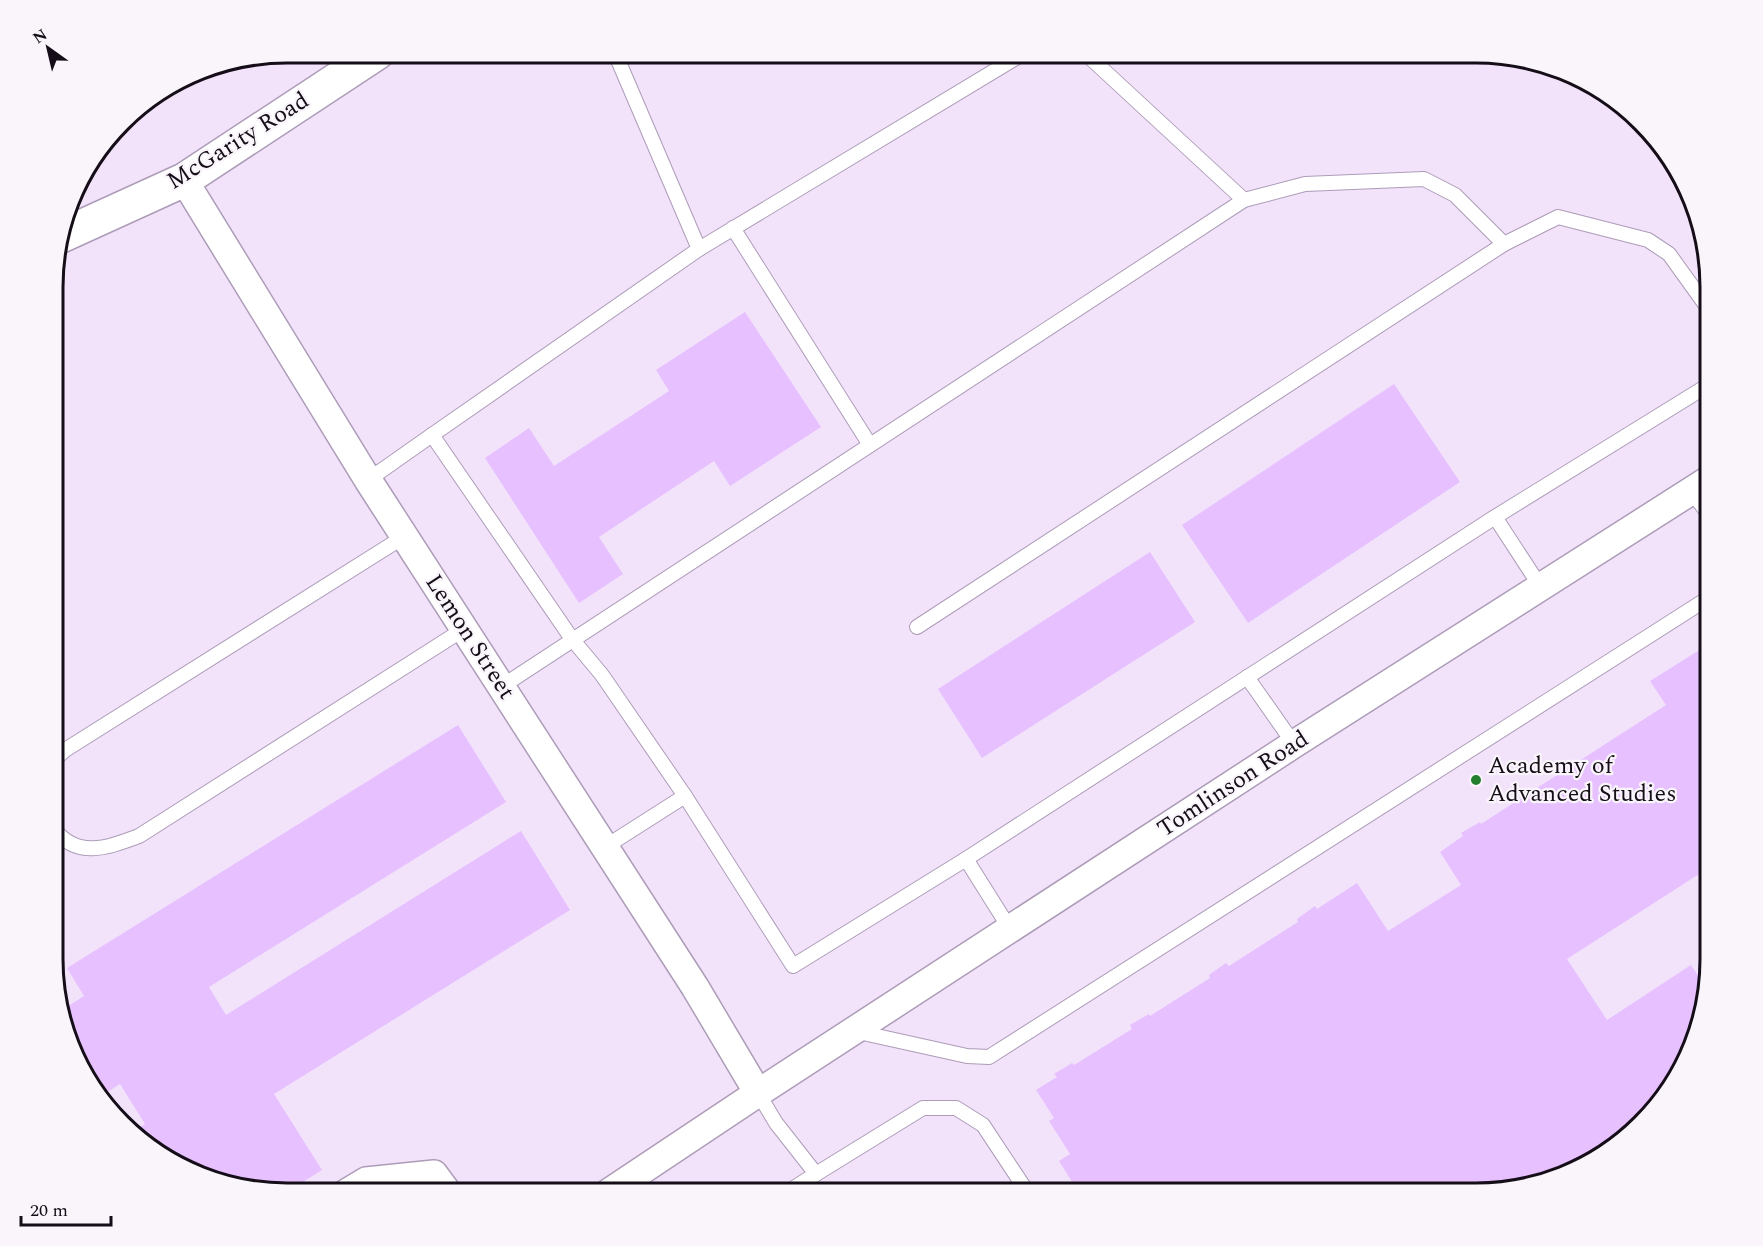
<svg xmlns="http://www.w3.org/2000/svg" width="1763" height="1246" viewBox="0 0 1763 1246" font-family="Spectral,serif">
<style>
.building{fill:#e7c0ff}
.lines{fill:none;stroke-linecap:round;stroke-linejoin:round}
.service-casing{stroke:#ad9cb8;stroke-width:16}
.minor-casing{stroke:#ad9cb8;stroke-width:30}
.tertiary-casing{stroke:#ad9cb8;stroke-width:36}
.service{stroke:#fff;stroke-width:14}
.minor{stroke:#fff;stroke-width:27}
.tertiary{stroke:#fff;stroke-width:33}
.poi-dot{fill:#237e2d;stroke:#f9f5fb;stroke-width:2}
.labels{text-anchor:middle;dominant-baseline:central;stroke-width:4.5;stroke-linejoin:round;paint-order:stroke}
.street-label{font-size:24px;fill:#150e18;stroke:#f9f5fb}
.poi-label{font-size:24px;fill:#150e18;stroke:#f9f5fb;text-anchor:start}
.rim{fill:none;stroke:#150e18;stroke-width:3}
</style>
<rect width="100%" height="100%" fill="#f2e3fb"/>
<g class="building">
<path d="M745,312L821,427L730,486L714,461L599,537L623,574L579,603L485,458L529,428L554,466L669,391L656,370Z"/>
<path d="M1394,384L1460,482L1248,623L1182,525Z"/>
<path d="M1150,552L1195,622L982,758L938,689Z"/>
<path d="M1701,649L1710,658V867L1567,959L1607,1020L1691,965L1707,989L1698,1035L1662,1101L1580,1169L1476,1193H1079L1059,1161L1070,1154L1049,1121L1054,1118L1036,1090L1057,1077L1054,1074L1072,1063L1074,1065L1132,1029L1130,1025L1149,1014L1150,1016L1210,978L1209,975L1226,963L1229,966L1298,922L1297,919L1315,906L1317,909L1357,883L1388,931L1461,885L1440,852L1463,836L1461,833L1480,822L1481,824L1666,705L1650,681Z"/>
<path d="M458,725L506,802L209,987L226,1015L521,831L570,910L274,1094L322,1170L285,1193H272L211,1181L145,1145L133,1132L145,1124L120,1084L101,1096L84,1077L62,1010L84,996L67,968Z"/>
</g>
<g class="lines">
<g class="service-casing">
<g id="service">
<path d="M1085,53L1244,200L1305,184L1424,179L1455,195L1504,244L1558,217L1648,240L1669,254L1710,311"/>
<path d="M733,228L870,445"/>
<path d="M699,249L1024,53"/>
<path d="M432,435L699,249L615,53"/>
<path d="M368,480L432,435L572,639L602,675L685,796L793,966L966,859L1495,517L1710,384"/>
<path d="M1691,491L1710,516"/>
<path d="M1495,517L1540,586"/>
<path d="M917,627L1504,244"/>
<path d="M1247,677L1294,744"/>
<path d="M501,687L1244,200"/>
<path d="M54,760L65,750L405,536"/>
<path d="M54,829C78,860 109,847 139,836L464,629"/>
<path d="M605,847L685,796"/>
<path d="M966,859L1010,929"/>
<path d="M854,1031L967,1056L989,1057L1710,597"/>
<path d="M758,1093L776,1123L816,1174L786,1193"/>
<path d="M816,1174L923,1108H956L983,1125L1028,1193"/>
</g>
</g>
<g class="minor-casing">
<g id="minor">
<path d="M184,180L368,480L695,987L758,1093"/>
<path d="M346,1193L366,1181L434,1174L448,1193"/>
<path d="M608,1193L758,1093L1294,744L1710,479"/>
</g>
</g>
<g class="tertiary-casing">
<path id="tertiary" d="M61,236L184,180L377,53"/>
</g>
<use href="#service" class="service"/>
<use href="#minor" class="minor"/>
<use href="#tertiary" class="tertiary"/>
</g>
<circle class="poi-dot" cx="1476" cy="780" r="6"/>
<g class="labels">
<g class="street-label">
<text transform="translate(238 141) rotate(-32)">McGarity Road</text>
<text transform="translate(470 637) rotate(57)">Lemon Street</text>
<text transform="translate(1233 784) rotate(-33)">Tomlinson Road</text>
</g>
<g class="poi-label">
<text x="1488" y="766">Academy of<tspan x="1488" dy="28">Advanced Studies</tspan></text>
</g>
</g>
<path d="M0 0H1763V1246H0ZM287 63H1476A224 224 0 0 1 1700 287V959A224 224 0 0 1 1476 1183H287A224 224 0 0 1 63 959V287A224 224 0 0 1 287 63Z" fill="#f9f5fb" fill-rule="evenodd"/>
<path class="rim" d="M287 63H1476A224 224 0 0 1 1700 287V959A224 224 0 0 1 1476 1183H287A224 224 0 0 1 63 959V287A224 224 0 0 1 287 63Z"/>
<g transform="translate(48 48) rotate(326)" stroke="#f9f5fb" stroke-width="4.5" paint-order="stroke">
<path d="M0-4.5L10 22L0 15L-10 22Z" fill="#150e18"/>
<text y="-9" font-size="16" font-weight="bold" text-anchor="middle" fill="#150e18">N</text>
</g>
<path d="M21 1216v9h90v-9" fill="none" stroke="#150e18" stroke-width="3"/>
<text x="30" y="1216" font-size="18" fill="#150e18" stroke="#f9f5fb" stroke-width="4.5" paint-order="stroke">20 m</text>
</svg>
